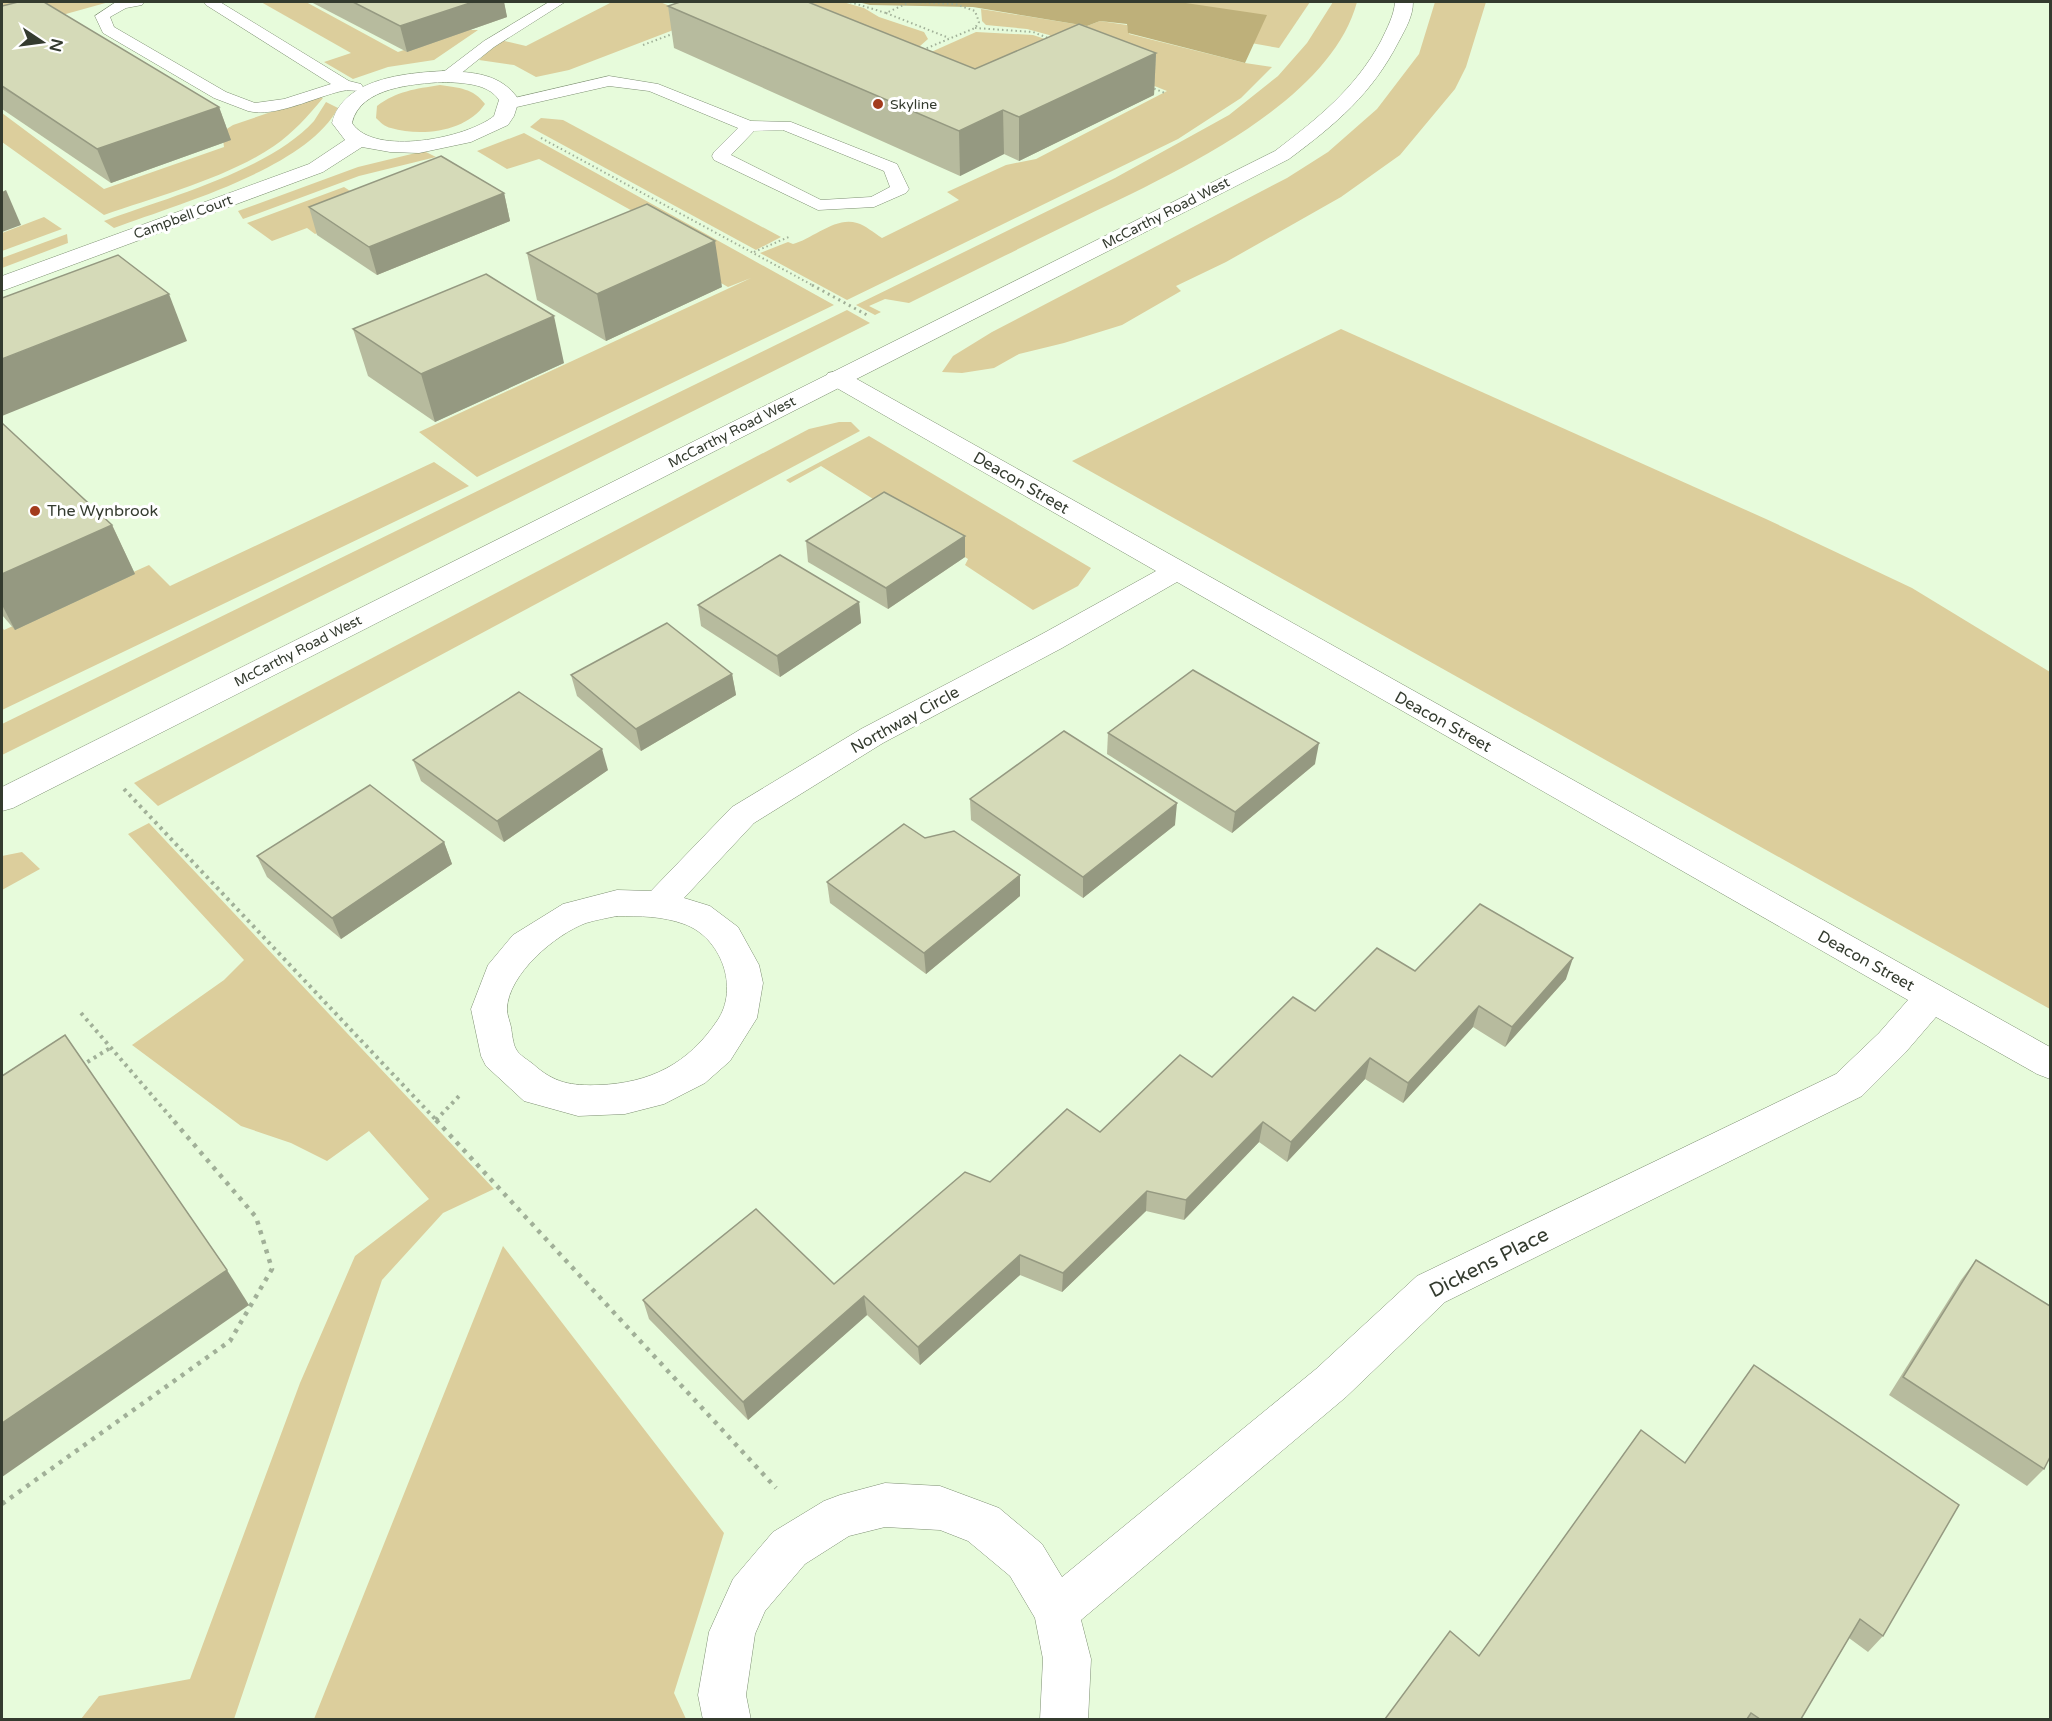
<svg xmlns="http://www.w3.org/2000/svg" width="2052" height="1721" viewBox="0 0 2052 1721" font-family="'Varela Round',sans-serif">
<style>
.green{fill:#dcce9c}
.forest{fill:#beb07a}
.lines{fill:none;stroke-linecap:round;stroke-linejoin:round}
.service-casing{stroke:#7e9073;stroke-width:1}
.minor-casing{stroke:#7e9073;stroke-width:1}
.tertiary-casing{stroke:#7e9073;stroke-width:1}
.path-far3{stroke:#a1b098;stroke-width:2;stroke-dasharray:1.5 3;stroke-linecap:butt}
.path-far2{stroke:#a1b098;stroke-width:3;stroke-dasharray:2 4;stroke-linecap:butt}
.path-far1{stroke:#a1b098;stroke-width:4;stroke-dasharray:3 4.5;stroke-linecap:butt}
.path{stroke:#a1b098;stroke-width:4.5;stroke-dasharray:4 6;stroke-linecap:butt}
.service{fill:#fff;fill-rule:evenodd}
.minor{fill:#fff;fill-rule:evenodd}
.tertiary{fill:#fff;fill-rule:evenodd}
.wall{fill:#b7bb9e}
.shaded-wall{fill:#959981}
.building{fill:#d5dab8;stroke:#959981;stroke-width:1.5}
.poi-dot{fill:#a33b1c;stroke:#fff;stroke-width:2}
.labels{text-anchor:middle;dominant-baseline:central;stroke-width:6;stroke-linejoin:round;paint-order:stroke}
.far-poi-label{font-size:14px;fill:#343b2f;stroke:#fff;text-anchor:start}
.far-street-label{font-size:14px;fill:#343b2f;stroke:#fff}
.street-label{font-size:16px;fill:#343b2f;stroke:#fff}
.poi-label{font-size:16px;fill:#343b2f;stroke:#fff;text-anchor:start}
.near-street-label{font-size:20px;fill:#343b2f;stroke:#fff}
</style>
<rect width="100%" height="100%" fill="#e7fbdb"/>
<g class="green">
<path d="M2,2H109L55,17L2,40Z"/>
<path d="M261,2H306L398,52L464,30H478L434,60L388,67L353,79L324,62L351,53Z"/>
<path d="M612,2H660L702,19L569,70L536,77L514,65L479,60L500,40L526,46Z"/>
<path d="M768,2H843L864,8L879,17L924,32L928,39L920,46L876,66Z"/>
<path d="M1021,2H1310L1279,48Z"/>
<path d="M1333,2H1357C1329,107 1163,178 1073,222C1018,249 964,276 909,303L885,299L869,306L881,312L875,315L856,305L1115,178L1229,115L1278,76L1307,43Z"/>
<path d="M1435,2H1486L1466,67L1455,89L1400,155L1341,197L1226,262L1176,286L1181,291L1122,325L1064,343L1019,354L994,368L962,373L942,372L953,356L992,332L1287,178L1328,152L1377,109L1419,54Z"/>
<path d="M981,9L1087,26L1100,21L1127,25L1129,34L1245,63L1272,67L1241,98L1178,139L847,300L760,253L788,242L793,244C812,239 836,216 857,223C865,225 874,233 882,238L959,200L947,192L1006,165L1036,159L1167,91L1082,57L1049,35L1027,29L986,25L982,21Z"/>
<path d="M976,32L1033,35L1051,41L972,101L893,69Z"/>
<path d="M440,85C459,88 473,88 485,104C466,132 421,137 391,128C385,127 380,122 376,118L377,106C397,91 415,89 440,85Z"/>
<path d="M318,96L323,98C308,116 293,133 274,146C227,178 158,196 104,215L2,142V113L104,189L224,147L222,132L233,125Z"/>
<path d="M326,102L338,108C306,169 177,204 114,228L104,221C166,198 270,170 314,121C318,115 322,108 326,102Z"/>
<path d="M541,118L563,120L781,237L756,250L530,127Z"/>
<path d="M524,133L834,305L477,477L419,432L751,278L728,287L650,243L636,213L539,159L507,169L477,151Z"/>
<path d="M424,151L436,157L359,176L243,219L238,211L358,167Z"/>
<path d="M344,187L367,202L345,223L315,234L307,228L272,241L247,223Z"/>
<path d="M44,217L62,229L2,251V233Z"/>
<path d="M67,234L68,243L2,268V258Z"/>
<path d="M847,310L870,323L2,755V724Z"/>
<path d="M1341,329L1766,519L1912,588L2050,672V1009L1072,461Z"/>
<path d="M839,422H851L860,431L158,806L134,783L809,429Z"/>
<path d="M869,436L1091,568L1078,586L1033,610L965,565L968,559L821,466L790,483L786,480Z"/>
<path d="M434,462L469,486L2,710V627L4,630L149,565L170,586Z"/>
<path d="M149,823L494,1189L443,1213L382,1280L234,1719H81L99,1696L190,1679L300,1383L355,1256L429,1199L369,1131L327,1161L291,1143L241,1126L132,1045L224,980L244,960L128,834Z"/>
<path d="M22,852L40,869L2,890V856Z"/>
<path d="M503,1246L724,1533L674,1693L686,1719H314Z"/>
</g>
<path class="forest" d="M858,2H1179L1267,15L1245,63L1128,33L1127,24L1100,21L1087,26L973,7L870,5Z"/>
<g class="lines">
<g class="service-casing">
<g id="service">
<path d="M116,2H144L142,5L126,8L110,17L114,27L226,92L255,103L284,99L331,84L206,5L204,2H220L349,81L361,84L363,87L361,90C354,92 348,89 342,91C315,97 275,118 248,111L214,98L103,33L95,16Z"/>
<path d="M549,2H565L494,47L454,79H442L440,76L442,73L484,41Z"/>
<path d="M609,76L658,84L751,121L791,122L897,164L909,189L906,193L874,207L818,210L714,160L712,156L714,152L738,128L649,91L609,86L508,109L500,104L502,101ZM783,130L884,171L890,187L871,197L821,200L731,155L754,131Z"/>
</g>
</g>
<g class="minor-casing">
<g id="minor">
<path d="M443,71C473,72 501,73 519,100L514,116L508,125L471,142L419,153L390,152L362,147L323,172L2,291V276L309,164L345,140L332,123C343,78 406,73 443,71ZM443,82C462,83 488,83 499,100L494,116C467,138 374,157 352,123C360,87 414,84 443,82Z"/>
<path d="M837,371L846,373L2050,1047V1079L2037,1074L1936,1017L1905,1053L1862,1096L1445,1302L1346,1397L1081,1620L1091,1659L1088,1720H1040L1043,1659L1035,1618L1010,1576L968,1541L940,1530L885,1527L849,1536L805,1564L765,1611L755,1634L746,1695L751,1720H703L698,1695L709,1632L733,1579L773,1532L824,1501L840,1495L885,1483L940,1486L983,1502L999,1508L1042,1544L1062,1577L1316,1369L1417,1276L1836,1074L1879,1033L1908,1000L1177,582L1062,648L883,743L754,823L684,898L710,906L738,927L759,965L763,983L757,1018L730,1061L705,1083L664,1104L625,1114L578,1116L524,1101L486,1066L481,1056L471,1009L488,965L513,935L563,904L617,890L651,891L732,807L861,729L1042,634L1156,571L828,383L825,378L828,373ZM617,916C640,916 662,916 684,924C721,937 740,988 717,1021C688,1064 650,1083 599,1085C571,1086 554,1083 533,1064C528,1060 519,1055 516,1049C513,1044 512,1033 511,1027C510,1022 507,1015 507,1009C508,974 556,934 586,923C596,920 607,918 617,916Z"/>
</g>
</g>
<g class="tertiary-casing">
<path id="tertiary" d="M1395,2H1413C1413,16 1406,28 1399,41C1372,94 1336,124 1289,159L13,808L2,811V787L1275,151C1317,119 1355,89 1381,41C1387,28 1394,16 1395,2Z"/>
</g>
<g class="path-far3">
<path d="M850,2L886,13L910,2"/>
<path d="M911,2L955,4L975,11L979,22L975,28L920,51"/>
<path d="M886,13L949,38"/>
<path d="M975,28L1033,32L1053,40"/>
<path d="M643,45L675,33"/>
<path d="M1150,87L1165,93"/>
<path d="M541,138L814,286"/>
<path d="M754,252L791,236"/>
</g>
<path class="path-far2" d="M812,285L867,315"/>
<g class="path-far1">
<path d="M124,789L437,1121"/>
<path d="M81,1013L174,1121"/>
<path d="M81,1066L110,1048"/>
<path d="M436,1120L462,1093"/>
</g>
<g class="path">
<path d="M436,1120L776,1488"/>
<path d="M2,1504L230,1341L272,1269L256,1217L173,1120"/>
</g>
<use href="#service" class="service"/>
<use href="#minor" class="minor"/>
<use href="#tertiary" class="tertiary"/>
</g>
<g class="wall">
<path d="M311,2H504L507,17L407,52Z"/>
<path d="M2,6L219,107L231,140L111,183L2,109Z"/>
<path d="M668,6L975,69L1156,53L1154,95L1019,161L1004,154L960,176L674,48Z"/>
<path d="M504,193L510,221L377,275L317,235L309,207Z"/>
<path d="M527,253L722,287L606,341L537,300Z"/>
<path d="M353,329L564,363L435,422L368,376Z"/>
<path d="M2,423L112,525L135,574L15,630L2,615Z"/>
<path d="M965,536V557L888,609L808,562L806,541Z"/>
<path d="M859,602L861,623L780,677L701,626L698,605Z"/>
<path d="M732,674L736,695L641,751L577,696L571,675Z"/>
<path d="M1108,733L1315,764L1232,833L1107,754Z"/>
<path d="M413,760L608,770L504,842L421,781Z"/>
<path d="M970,799L1175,825L1083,898L971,820Z"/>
<path d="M925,838L1020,896L926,974L830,903L827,882Z"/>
<path d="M444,842L452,864L341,939L267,877L257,856Z"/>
<path d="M1415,971L1566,979L1505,1047L1473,1027L1403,1103L1365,1079L1287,1162L1259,1142L1184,1220L1146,1211L1062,1292L1020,1275L920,1365L867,1315L748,1420L649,1319L643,1300L834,1284L990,1182L1100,1132L1212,1077L1315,1011Z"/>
<path d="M1976,1260L2044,1469L2027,1486L1889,1395L1961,1280Z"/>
<path d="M1641,1430L1883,1636L1868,1652L1849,1638L1801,1719H1385L1479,1656Z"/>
</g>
<g class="shaded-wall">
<path d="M473,2H504L507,17L407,52L400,26Z"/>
<path d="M1156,53L1154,95L1019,161V117Z"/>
<path d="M219,107L231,140L111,183L97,149Z"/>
<path d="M1003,110L1004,154L960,176L959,131Z"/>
<path d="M6,190L21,225L2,232V192Z"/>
<path d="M504,193L510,221L377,275L369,247Z"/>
<path d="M715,241L722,287L606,341L597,294Z"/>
<path d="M169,294L187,341L2,416V359Z"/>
<path d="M554,316L564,363L435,422L421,374Z"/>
<path d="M112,525L135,574L15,630L2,605V574Z"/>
<path d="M965,536V557L888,609L886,588Z"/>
<path d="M859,602L861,623L780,677L777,656Z"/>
<path d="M732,674L736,695L641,751L636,729Z"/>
<path d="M1319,743L1315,764L1232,833L1235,812Z"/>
<path d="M602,749L608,770L504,842L497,821Z"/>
<path d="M1177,803L1175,825L1083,898V877Z"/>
<path d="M444,842L452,864L341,939L332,918Z"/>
<path d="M1020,875V896L926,974L924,953Z"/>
<path d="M1573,958L1566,979L1505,1047L1512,1027Z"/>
<path d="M1479,1006L1473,1027L1403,1103L1408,1083Z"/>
<path d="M1370,1058L1365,1079L1287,1162L1291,1142Z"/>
<path d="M1263,1122L1259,1142L1184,1220L1186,1200Z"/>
<path d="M1147,1191L1146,1211L1062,1292L1063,1273Z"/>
<path d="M1020,1255V1275L920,1365L918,1347Z"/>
<path d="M227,1270L249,1305L2,1477V1423Z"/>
<path d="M864,1296L867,1315L748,1420L743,1402Z"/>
</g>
<g class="building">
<path d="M18,2H44L219,107L97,149L2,86V6Z"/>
<path d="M353,2H473L400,26Z"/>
<path d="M680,2H808L975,69L1079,24L1156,53L1019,117L1003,110L959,131L668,6Z"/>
<path d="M441,156L504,193L369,247L309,207Z"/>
<path d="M647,204L715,241L597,294L527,253Z"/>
<path d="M118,255L169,294L2,359V298Z"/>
<path d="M486,274L554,316L421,374L353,329Z"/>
<path d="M2,423L112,525L2,574Z"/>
<path d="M884,492L965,536L886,588L806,541Z"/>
<path d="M780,555L859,602L777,656L698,605Z"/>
<path d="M667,623L732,674L636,729L571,675Z"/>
<path d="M1193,670L1319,743L1235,812L1108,733Z"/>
<path d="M519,692L602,749L497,821L413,760Z"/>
<path d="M1064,731L1177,803L1083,877L970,799Z"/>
<path d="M370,785L444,842L332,918L257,856Z"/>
<path d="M904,824L925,838L954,831L1020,875L924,953L827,882Z"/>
<path d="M1480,904L1573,958L1512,1027L1479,1006L1408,1083L1370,1058L1291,1142L1263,1122L1186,1200L1147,1191L1063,1273L1020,1255L918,1347L864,1296L743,1402L643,1300L756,1209L834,1284L965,1172L990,1182L1067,1109L1100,1132L1180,1055L1212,1077L1293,997L1315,1011L1377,948L1415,971Z"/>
<path d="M65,1035L227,1270L2,1423V1076Z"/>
<path d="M1976,1260L2050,1306V1457L2044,1469L1903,1377Z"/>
<path d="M1754,1365L1959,1505L1883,1636L1860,1619L1801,1719H1760L1751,1713L1747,1719H1385L1450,1631L1479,1656L1641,1430L1685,1463Z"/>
</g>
<g class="poi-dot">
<circle cx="878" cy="104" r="6"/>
<circle cx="35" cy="511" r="6"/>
</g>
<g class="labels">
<g class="far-poi-label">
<text x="890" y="104">Skyline</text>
</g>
<g class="far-street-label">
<text transform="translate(1166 213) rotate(-27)">McCarthy Road West</text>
<text transform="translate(183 217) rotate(-20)">Campbell Court</text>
<text transform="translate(732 432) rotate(-27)">McCarthy Road West</text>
<text transform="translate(298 651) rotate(-27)">McCarthy Road West</text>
</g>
<g class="street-label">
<text transform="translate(1021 483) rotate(30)">Deacon Street</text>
<text transform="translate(905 720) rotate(-29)">Northway Circle</text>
<text transform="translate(1443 722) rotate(29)">Deacon Street</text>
<text transform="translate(1866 961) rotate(29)">Deacon Street</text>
</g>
<g class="poi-label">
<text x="47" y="511">The Wynbrook</text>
</g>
<g class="near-street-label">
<text transform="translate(1489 1263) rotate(-27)">Dickens Place</text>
</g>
</g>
<rect width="2052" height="1721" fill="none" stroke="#343b2f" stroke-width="6"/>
<g transform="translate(42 42) rotate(103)" stroke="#ffffff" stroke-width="4.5" paint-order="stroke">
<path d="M0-4.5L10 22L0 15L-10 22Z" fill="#343b2f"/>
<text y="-9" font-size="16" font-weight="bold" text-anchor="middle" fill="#343b2f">N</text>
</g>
</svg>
